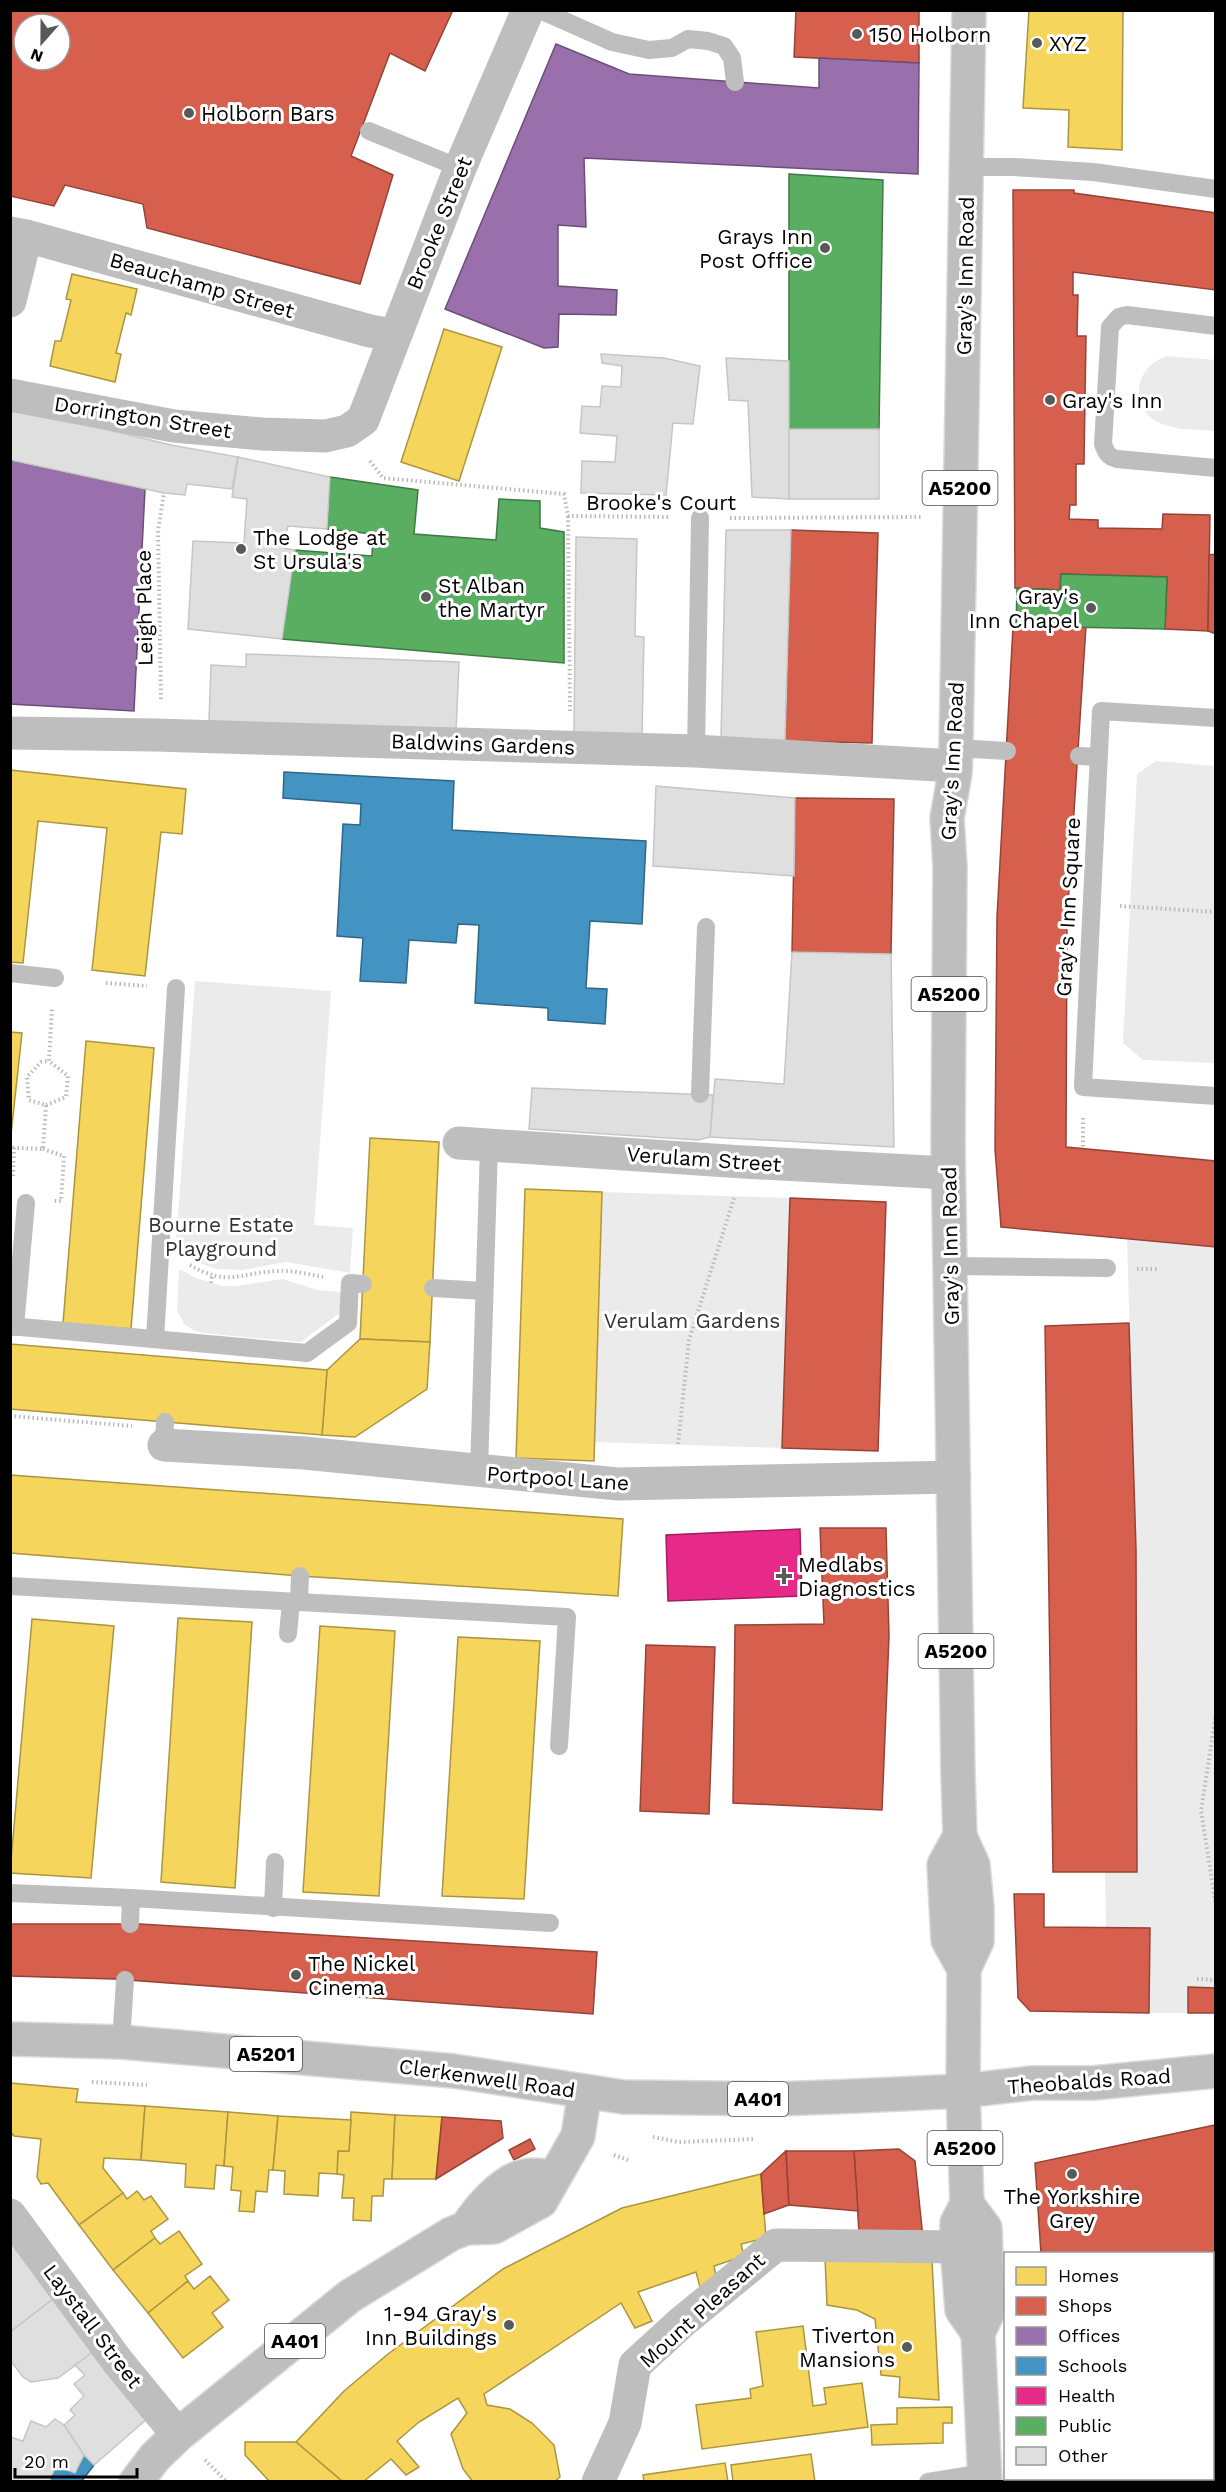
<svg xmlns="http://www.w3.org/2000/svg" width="1226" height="2492" viewBox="0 0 1226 2492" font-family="'Work Sans',sans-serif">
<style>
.green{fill:#ebebeb}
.homes{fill:#f6d55c;stroke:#ac9540;stroke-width:1.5}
.shops{fill:#d6604d;stroke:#964336;stroke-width:1.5;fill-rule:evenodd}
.offices{fill:#9970ab;stroke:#6b4e78;stroke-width:1.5}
.schools{fill:#4393c3;stroke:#2f6788;stroke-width:1.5}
.health{fill:#e7298a;stroke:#a21d61;stroke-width:1.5}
.public{fill:#5aae61;stroke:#3f7a44;stroke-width:1.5}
.building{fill:#dfdfdf;stroke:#c6c6c6;stroke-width:1.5}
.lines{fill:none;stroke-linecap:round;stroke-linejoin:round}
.primary-casing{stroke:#dbdbdb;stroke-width:36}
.path{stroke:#b9b9b9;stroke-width:4;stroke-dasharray:1.5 3;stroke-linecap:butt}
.lane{stroke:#bebebe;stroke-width:18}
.street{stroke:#bebebe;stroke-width:33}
.primary{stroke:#bebebe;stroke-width:33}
.poi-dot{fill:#595959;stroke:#fff;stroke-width:2}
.labels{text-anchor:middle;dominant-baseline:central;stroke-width:6;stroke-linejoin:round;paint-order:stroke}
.shield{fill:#fff;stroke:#4c4c4c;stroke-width:1.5}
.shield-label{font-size:20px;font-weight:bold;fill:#000}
.poi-label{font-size:21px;fill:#000;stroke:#fff;text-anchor:start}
.street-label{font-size:21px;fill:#000;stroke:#fff}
.park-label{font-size:21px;fill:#323232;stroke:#fff}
</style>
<rect width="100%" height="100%" fill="#fff"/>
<g class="green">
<path d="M1167,356L1215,360V431C1198,429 1176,431 1160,423C1128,407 1134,367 1167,356Z"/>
<path d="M1156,761L1215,766V1063L1143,1060L1123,1043L1137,774Z"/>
<path d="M195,981L331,991L314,1225L353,1228L350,1273L286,1262L242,1270L216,1269L195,1261L176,1244Z"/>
<path d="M602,1192L790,1198L782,1448L594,1442Z"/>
<path d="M1127,1238L1215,1247V2013H1149L1150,1929L1106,1928L1105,1872L1137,1871L1136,1549Z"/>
<path d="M179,1269L196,1278L221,1286H236L283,1279L317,1290L342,1292L341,1312L301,1342L202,1333L193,1330L184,1324L177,1310Z"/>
</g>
<g class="homes">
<path d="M1029,10H1123L1122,150L1068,147L1069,110L1023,108Z"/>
<path d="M72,274L137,289L131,315L126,313L116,353L121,354L115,382L50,366L55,341H61L71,300L66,299Z"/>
<path d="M444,329L502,347L459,481L401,462Z"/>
<path d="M10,770L186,789L182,834L161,832L145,976L92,970L107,828L38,821L23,963L10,962Z"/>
<path d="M10,1032L22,1033L10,1144Z"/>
<path d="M86,1041L154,1048L131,1329L63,1323Z"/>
<path d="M370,1138L439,1142L430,1342L360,1339Z"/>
<path d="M525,1189L602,1192L594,1461L516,1458Z"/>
<path d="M360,1339L430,1342L427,1389L355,1437L322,1435L327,1370Z"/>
<path d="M10,1344L327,1370L322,1435L10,1409Z"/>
<path d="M10,1475L623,1519L618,1596L300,1576L10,1553Z"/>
<path d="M178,1618L252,1622L235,1888L161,1882Z"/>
<path d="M32,1619L114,1626L91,1878L10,1873Z"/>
<path d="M320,1626L395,1631L379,1896L303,1892Z"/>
<path d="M458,1637L540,1641L524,1899L442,1896Z"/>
<path d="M10,2083L78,2089L76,2102L145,2106L141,2160L104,2158L103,2168L123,2193L79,2225L48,2183L41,2184L37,2177L41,2139L14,2136L10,2131Z"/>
<path d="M145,2106L228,2112L224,2166L216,2165L214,2189L185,2187L186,2164L141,2160Z"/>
<path d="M228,2112L278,2116L273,2170H269L267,2192L256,2191L254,2212L239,2211L241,2191L231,2190L233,2167L224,2166Z"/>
<path d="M351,2112L395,2115L392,2179H384L383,2196H372L371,2221L353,2220L354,2198H342L344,2175L337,2174L338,2151H349Z"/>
<path d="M395,2115L442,2117L436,2179H392Z"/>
<path d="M278,2116L351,2120L349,2151H338L337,2174L319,2173L318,2196L284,2194L285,2171L273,2170Z"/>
<path d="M761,2174L766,2238L741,2244L744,2256L714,2266L718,2286L701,2291L696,2272L638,2292L652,2321L635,2328L621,2303L484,2394L487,2405L510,2409L532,2423L554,2445L560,2477L554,2482H473L463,2469L451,2434L467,2413L458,2398L419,2422L397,2441L419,2467L406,2475L391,2459L363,2482H343L296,2442L344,2391L388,2354L503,2269L622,2208Z"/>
<path d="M137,2191L144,2200L151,2196L168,2219L151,2231L155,2238L113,2270L79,2225L123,2193L127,2199Z"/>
<path d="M179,2231L202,2264L185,2276L188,2281L148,2313L113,2270L155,2238L160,2244Z"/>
<path d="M825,2257L932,2260L939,2400L899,2397L900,2377L881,2375L875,2319L857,2310L827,2305Z"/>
<path d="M210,2276L229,2300L212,2313L223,2327L183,2358L148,2313L188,2281L194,2289Z"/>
<path d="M803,2326L813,2406L826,2404L824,2388L862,2383L868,2427L702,2449L696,2405L751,2398L750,2389L763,2386L756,2332Z"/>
<path d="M952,2407V2423H943V2443L872,2445L871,2425L897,2424V2408Z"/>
<path d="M245,2442H296L343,2482H270L245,2455Z"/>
<path d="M811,2454L815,2482H733L731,2465Z"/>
<path d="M725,2463L728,2482H644L643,2475Z"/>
</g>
<g class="shops">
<path d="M10,10H453L425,71L390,53L351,156L393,175L360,284L147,228L143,204L65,185L54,206L10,196ZM24,24H60V60H24Z"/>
<path d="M796,10H919V63L794,57Z"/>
<path d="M1013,190H1074V193L1216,213V290L1073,272V295H1078L1077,336H1086L1084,464H1076V505H1070L1069,519L1098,520V528L1162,529L1163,514L1210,515L1208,631L1165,629L1167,577L1061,574L1060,590L1015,588Z"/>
<path d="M791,530L878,533L872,743L785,741Z"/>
<path d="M1216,554V634L1208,631L1209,555Z"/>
<path d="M1086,626L1067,920L1066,1147L1216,1161V1247L1001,1227L995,1149L997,917L1013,627Z"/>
<path d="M795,798L894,799L891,954L792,952Z"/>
<path d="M790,1198L886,1202L878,1451L782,1448Z"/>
<path d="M1129,1323L1136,1549L1137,1872H1053L1045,1326Z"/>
<path d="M820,1528H886L889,1636L882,1810L733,1803L735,1625L824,1624Z"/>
<path d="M646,1645L715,1647L709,1814L640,1811Z"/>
<path d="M1014,1894H1044V1927L1150,1928L1149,2013L1030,2011L1018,1998Z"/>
<path d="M10,1924H140L597,1952L593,2014L114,1979L10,1976Z"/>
<path d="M1188,1987L1216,1988V2013H1188Z"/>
<path d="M442,2117L501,2121L503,2138L436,2179Z"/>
<path d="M1215,2125L1216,2482H1057V2478H1212V2254H1041L1035,2163Z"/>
<path d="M530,2139L535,2149L514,2160L509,2150Z"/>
<path d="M899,2149L915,2161L923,2238L859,2233L854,2151Z"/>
<path d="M786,2151L789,2205L764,2214L761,2174Z"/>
<path d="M786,2151H854L858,2211L789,2205Z"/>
</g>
<g class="offices">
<path d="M556,44L629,74L819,88V58L919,63L918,174L584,158L586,227L558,225V286L617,290L616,315L559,314L558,347L544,348L445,309Z"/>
<path d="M10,460L145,489L134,711L10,704Z"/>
</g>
<g class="schools">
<path d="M284,772L454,781L452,830L646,841L642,924L590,921L586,988L607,989L605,1024L548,1020V1008L475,1003L479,925L458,924L456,943L409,940L406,983L360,981L363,938L337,936L343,824L360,825L361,804L283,798Z"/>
<path d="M84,2455L94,2465L81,2482H49L56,2466L75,2473Z"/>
</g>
<path class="health" d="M800,1529L802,1596L668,1601L666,1535Z"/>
<g class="public">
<path d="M789,174L883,180L879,429H789Z"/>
<path d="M330,477L418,490L414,534L496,540L499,499L540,501V528L564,532V663L282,639L295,550L372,556L373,534L327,529Z"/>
<path d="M1061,574L1167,577L1165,629L1016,626L1017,588L1060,590Z"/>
</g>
<g class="building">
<path d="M601,354L664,358L700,366L693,424L673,423L666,495L581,493L582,461L615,462L617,436L580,433L582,406L600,407L602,386L621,387L622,366L602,363Z"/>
<path d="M726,358L789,361V499L752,497L748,401L729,400Z"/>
<path d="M10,406L171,445L238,457L232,489L187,484L185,495L164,493L10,460Z"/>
<rect x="789" y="429" width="90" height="70"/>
<path d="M238,457L330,477L327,529L288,526L283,548L295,550L282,639L188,629L193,541L244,543L247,499L232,497Z"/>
<path d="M726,530H791L785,741L721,738Z"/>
<path d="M576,537L637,539L635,636L644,637L642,735L574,734Z"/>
<path d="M246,654L459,662L456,731L209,721L211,665L246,667Z"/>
<path d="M656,786L795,798L794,876L653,866Z"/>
<path d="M792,952L891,954L894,1147L710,1137L715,1079L784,1084Z"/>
<path d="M532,1088L713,1095L710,1137L698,1140L529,1129Z"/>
<path d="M10,2232L57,2296L10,2332Z"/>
<path d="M57,2296L93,2352L58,2378L31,2382L23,2377L10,2360V2332Z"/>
<path d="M93,2352L147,2419L94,2465L84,2455L64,2425L75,2415L70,2410L84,2396L74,2384L85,2375L75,2365Z"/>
<path d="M55,2419L64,2425L84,2455L75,2473L56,2466L49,2482H10V2437L23,2441L31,2421L46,2427Z"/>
</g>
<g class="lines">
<g class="primary-casing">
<g id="primary">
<path d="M969,10L956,748L955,773L947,818L950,867L948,1143L958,1776L960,1836L973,1865L977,1908V1941L964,1969L963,2091L967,2204L957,2223V2247L962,2310L978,2333"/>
<path d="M960,1836L944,1865L948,1940L964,1969"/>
<path d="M10,2039L121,2042L454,2071L623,2097L777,2099L856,2096L963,2091L1032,2083H1093L1216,2071"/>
<path d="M967,2204L985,2228L988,2312L978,2333L985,2482"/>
<path d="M466,2228C478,2210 502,2180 525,2176C533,2174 544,2176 553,2177"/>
<path d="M136,2482L155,2457L178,2435L350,2296L451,2234L466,2228L494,2227L541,2201L578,2136L585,2091"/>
</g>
</g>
<g class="path">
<path d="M370,461L383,478L564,494L568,516L671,517"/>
<path d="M568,516L570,711"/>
<path d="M730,518L923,517"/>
<path d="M161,699L158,531L164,493"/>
<path d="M1120,906L1216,912"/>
<path d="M106,983L147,986"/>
<path d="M46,1105L66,1097L68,1076L49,1061"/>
<path d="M1083,1118V1149"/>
<path d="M43,1149L64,1156L61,1201H54"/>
<path d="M13,1176L14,1148L43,1149L46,1105L29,1100L27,1077L41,1062L49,1061L52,1008"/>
<path d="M190,1265C228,1287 239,1273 276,1271C292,1270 308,1274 323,1277"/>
<path d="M1137,1269H1157"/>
<path d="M211,1283L212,1276"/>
<path d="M10,1416L132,1426"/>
<path d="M678,1444L689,1340L734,1198"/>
<path d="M1216,1714L1201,1811L1216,1906"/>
<path d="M1197,1979L1216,1980"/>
<path d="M92,2082L147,2085"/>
<path d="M653,2137L679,2142L756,2139"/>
<path d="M614,2155L631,2161"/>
<path d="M205,2460L227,2482"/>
</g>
<g class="lane">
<path d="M540,10L612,42L649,50L672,48L688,39L708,41L724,46L732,58L735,82"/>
<path d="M369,131L460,168"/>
<path d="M966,167H1014L1093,172L1216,189"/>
<path d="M1216,326L1127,315L1119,317L1110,327L1103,444C1106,452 1108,457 1117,459L1216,468"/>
<path d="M1216,718L1101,711L1083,1087L1216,1096"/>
<path d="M956,748L1007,751"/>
<path d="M696,751L700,518"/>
<path d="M1079,756L1098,757"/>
<path d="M10,973L55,978"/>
<path d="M700,1094L706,927"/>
<path d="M950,1266L1107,1268"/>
<path d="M433,1288L484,1291"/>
<path d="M10,1326L307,1353L348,1323L350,1283L363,1284"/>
<path d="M15,1327L26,1203"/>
<path d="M155,1339L176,988"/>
<path d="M164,1445L165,1422"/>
<path d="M479,1472L489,1146"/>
<path d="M10,1586L567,1617L559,1746"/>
<path d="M299,1602L300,1576"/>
<path d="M288,1634L291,1602"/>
<path d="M10,1893L131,1898L550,1923"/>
<path d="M273,1908L275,1862"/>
<path d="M130,1924L131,1898"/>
<path d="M121,2042L125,1980"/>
<path d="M928,2482L984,2473"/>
</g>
<g class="street">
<path d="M10,233L26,236L370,331L394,335"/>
<path d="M10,301L26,236"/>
<path d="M10,395L174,426L262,434L325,436L347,431L363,420L460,168L528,10"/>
<path d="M10,733L155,735L696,751L955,766"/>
<path d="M459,1143L743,1162L948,1173"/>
<path d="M164,1445L304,1453L618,1484L954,1477"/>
<path d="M10,2215L118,2362L178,2435"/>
<path d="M598,2482L625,2423L635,2365L682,2322L776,2245L957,2247"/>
</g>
<use href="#primary" class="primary"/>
</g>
<g class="poi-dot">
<circle cx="857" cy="34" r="6"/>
<circle cx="1037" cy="43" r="6"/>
<circle cx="189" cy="113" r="6"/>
<circle cx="825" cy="248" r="6"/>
<circle cx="1050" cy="400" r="6"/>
<circle cx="241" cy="549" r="6"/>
<circle cx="426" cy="597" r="6"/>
<circle cx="1091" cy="608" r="6"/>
<path d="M781 1567h6v6h6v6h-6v6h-6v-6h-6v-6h6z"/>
<circle cx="296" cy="1975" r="6"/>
<circle cx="1072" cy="2174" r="6"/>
<circle cx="509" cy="2325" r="6"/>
<circle cx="907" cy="2347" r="6"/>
</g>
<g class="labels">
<g class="shield">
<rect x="922.5" y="471" width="75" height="34" rx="4.5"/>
<rect x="911.5" y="977" width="75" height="34" rx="4.5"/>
<rect x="918.5" y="1634" width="75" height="34" rx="4.5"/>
<rect x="230" y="2037" width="72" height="34" rx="4.5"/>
<rect x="728" y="2082" width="60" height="34" rx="4.5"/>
<rect x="927.5" y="2131" width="75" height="34" rx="4.5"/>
<rect x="265" y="2324" width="60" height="34" rx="4.5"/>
</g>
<g class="shield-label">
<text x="960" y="488">A5200</text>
<text x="949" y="994">A5200</text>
<text x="956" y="1651">A5200</text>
<text x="266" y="2054">A5201</text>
<text x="758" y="2099">A401</text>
<text x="965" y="2148">A5200</text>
<text x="295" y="2341">A401</text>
</g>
<g class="poi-label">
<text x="869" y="34">150 Holborn</text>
<text x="1049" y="43">XYZ</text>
<text x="201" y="113">Holborn Bars</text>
<text x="813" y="236" text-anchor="end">Grays Inn<tspan x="813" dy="24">Post Office</tspan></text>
<text x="1062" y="400">Gray's Inn</text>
<text x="253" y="537">The Lodge at<tspan x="253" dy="24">St Ursula's</tspan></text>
<text x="438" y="585">St Alban<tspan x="438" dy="24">the Martyr</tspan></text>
<text x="1079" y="596" text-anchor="end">Gray's<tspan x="1079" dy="24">Inn Chapel</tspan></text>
<text x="798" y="1564">Medlabs<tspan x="798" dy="24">Diagnostics</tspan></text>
<text x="308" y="1963">The Nickel<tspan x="308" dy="24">Cinema</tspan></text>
<text x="1072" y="2196" text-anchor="middle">The Yorkshire<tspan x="1072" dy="24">Grey</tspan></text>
<text x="497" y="2313" text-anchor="end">1-94 Gray's<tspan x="497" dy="24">Inn Buildings</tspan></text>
<text x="895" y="2335" text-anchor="end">Tiverton<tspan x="895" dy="24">Mansions</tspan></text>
</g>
<g class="street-label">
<text transform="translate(439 223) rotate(-68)">Brooke Street</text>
<text transform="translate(965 276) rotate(-89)">Gray's Inn Road</text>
<text transform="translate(202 285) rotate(16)">Beauchamp Street</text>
<text transform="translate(143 417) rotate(9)">Dorrington Street</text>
<text x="661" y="502">Brooke's Court</text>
<text transform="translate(144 608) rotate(-91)">Leigh Place</text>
<text transform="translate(483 744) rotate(2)">Baldwins Gardens</text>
<text transform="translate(952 761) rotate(-87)">Gray's Inn Road</text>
<text transform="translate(1068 907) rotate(-87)">Gray's Inn Square</text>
<text transform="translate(704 1159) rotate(4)">Verulam Street</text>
<text transform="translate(950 1246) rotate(-91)">Gray's Inn Road</text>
<text transform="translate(558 1478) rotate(4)">Portpool Lane</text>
<text transform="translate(487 2078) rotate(8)">Clerkenwell Road</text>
<text transform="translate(1089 2081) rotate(-4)">Theobalds Road</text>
<text transform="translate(702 2310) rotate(-42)">Mount Pleasant</text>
<text transform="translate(93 2326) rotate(53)">Laystall Street</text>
</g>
<g class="park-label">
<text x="221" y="1224">Bourne Estate<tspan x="221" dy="24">Playground</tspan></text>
<text x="692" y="1320">Verulam Gardens</text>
</g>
</g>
<rect width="1226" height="2492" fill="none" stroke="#000000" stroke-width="24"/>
<rect x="1004" y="2252" width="210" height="228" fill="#ffffff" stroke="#999999" stroke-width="1.5"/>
<rect x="1016" y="2267" width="30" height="18" fill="#f6d55c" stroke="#999999" stroke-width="1.5"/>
<text x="1058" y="2282" font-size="18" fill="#000000">Homes</text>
<rect x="1016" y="2297" width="30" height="18" fill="#d6604d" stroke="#999999" stroke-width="1.5"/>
<text x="1058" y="2312" font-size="18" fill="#000000">Shops</text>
<rect x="1016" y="2327" width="30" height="18" fill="#9970ab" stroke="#999999" stroke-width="1.5"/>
<text x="1058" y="2342" font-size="18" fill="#000000">Offices</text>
<rect x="1016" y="2357" width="30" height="18" fill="#4393c3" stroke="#999999" stroke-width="1.5"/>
<text x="1058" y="2372" font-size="18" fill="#000000">Schools</text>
<rect x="1016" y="2387" width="30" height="18" fill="#e7298a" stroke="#999999" stroke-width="1.5"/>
<text x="1058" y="2402" font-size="18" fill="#000000">Health</text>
<rect x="1016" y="2417" width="30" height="18" fill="#5aae61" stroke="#999999" stroke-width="1.5"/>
<text x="1058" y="2432" font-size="18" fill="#000000">Public</text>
<rect x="1016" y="2447" width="30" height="18" fill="#dfdfdf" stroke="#999999" stroke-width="1.5"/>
<text x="1058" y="2462" font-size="18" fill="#000000">Other</text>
<g transform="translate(42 42) rotate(201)"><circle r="28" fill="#ffffff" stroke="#999999" stroke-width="1.5"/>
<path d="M0-4.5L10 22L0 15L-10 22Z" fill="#595959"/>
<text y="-9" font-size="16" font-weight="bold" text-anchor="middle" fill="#000000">N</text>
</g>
<path d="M15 2468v9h122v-9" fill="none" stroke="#000000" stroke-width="3"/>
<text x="24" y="2468" font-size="18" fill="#000000" stroke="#ffffff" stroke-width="4.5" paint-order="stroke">20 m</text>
</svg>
